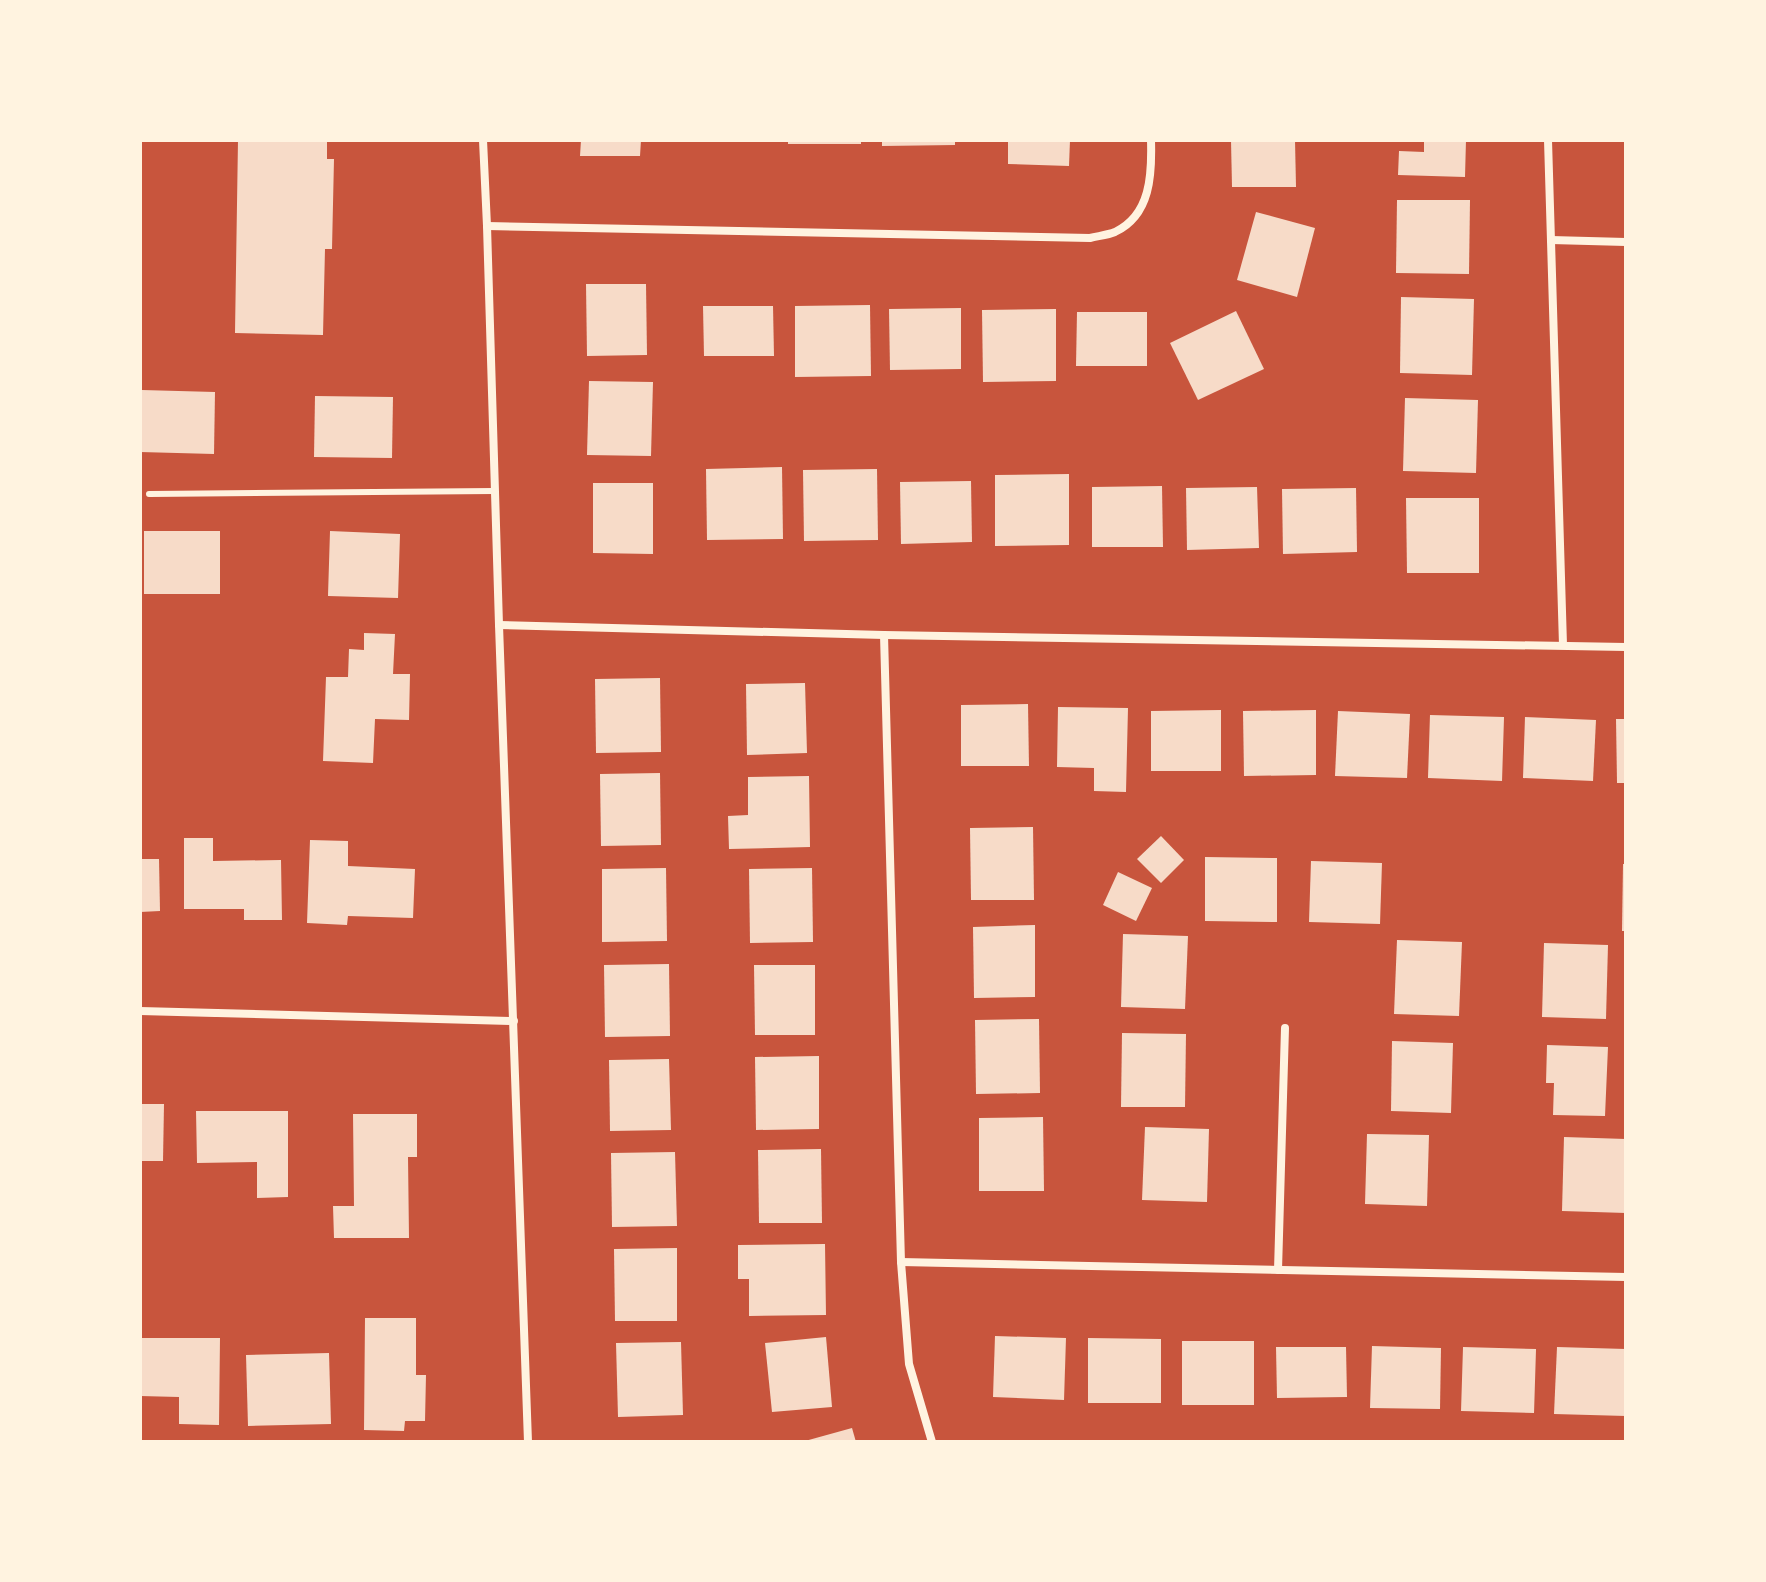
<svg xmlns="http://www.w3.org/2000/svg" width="1766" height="1582" viewBox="0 0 1766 1582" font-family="'PT Sans Narrow',sans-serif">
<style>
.building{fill:#f7dbc8}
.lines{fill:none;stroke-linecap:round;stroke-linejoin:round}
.service{stroke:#fff3e0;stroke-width:6}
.minor{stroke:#fff3e0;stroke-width:8}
</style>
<rect width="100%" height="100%" fill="#c8553d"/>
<g class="building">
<path d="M238,140H327V159H334L332,249H325L323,335L235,333Z"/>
<path d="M581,140H641L640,156H580Z"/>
<rect x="788" y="140" width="73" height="4"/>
<path d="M882,140H955V145L882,146Z"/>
<path d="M1008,140H1070L1069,166L1008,164Z"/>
<path d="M1231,140H1295L1296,187H1232Z"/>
<path d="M1424,140H1466L1465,177L1398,175L1399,151L1424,152Z"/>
<path d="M1397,200H1470L1469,274L1396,273Z"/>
<path d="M1256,212L1315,228L1297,297L1237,280Z"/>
<path d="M586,284H646L647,355L587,356Z"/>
<path d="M1401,297L1474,299L1472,375L1400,373Z"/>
<path d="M870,305L871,376L795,377V306Z"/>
<path d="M703,306H773L774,356H704Z"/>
<path d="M961,308V369L890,370L889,309Z"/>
<path d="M1056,309V381L983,382L982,310Z"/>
<path d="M1236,311L1264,369L1198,400L1170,343Z"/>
<path d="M1077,312H1147V366H1076Z"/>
<path d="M589,381L653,382L651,456L587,455Z"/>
<path d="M142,390L215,392L214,454L140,452Z"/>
<path d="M315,396L393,397L392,458L314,457Z"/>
<path d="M1405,398L1478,400L1476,473L1403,471Z"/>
<path d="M782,467L783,539L707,540L706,469Z"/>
<path d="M877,469L878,540L804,541L803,470Z"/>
<path d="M1069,474V545L995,546V475Z"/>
<path d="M971,481L972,542L901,544L900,482Z"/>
<path d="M593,483H653V554L593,553Z"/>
<path d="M1162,486L1163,547H1092V487Z"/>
<path d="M1257,487L1259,548L1187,550L1186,488Z"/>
<path d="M1356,488L1357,552L1283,554L1282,489Z"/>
<path d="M1406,498H1479V573H1407Z"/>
<rect x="144" y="531" width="76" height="63"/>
<path d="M330,531L400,534L398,598L328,596Z"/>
<path d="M364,633L395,634L393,674H410L409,720L375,719L373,763L323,761L326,677H348L349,649L364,650Z"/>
<path d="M660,678L661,752L596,753L595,679Z"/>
<path d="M805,683L807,753L747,755L746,684Z"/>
<path d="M1028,704L1029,766H961V705Z"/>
<path d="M1058,707L1128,708L1126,792L1094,791V768L1057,767Z"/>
<path d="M1221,710V771H1151V711Z"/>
<path d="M1316,710V775L1244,776L1243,711Z"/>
<path d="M1338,711L1410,714L1407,778L1335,776Z"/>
<path d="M1430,715L1504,717L1502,781L1428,778Z"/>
<path d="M1525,717L1596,720L1593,781L1523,778Z"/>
<path d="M1616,719H1626V783H1617Z"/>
<path d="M660,773L661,845L601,846L600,774Z"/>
<path d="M809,776L810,847L729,849L728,816L748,815V777Z"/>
<path d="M1033,827L1034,900H971L970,828Z"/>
<path d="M1161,836L1184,860L1161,883L1137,859Z"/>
<path d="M184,838H213V861L281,860L282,920H244V909H184Z"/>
<path d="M310,840L348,841V866L415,869L413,918L348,916L347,925L307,923Z"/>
<path d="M1205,857L1277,858V922L1205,921Z"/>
<path d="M140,859H159L160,911L140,912Z"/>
<path d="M1311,861L1382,863L1380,924L1309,922Z"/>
<path d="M1623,864H1626V931H1622Z"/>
<path d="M666,868L667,941L602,942V869Z"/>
<path d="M812,868L813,942L750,943L749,869Z"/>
<path d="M1118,872L1152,888L1136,921L1103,905Z"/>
<path d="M1035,925V997L974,998L973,927Z"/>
<path d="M1123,934L1188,936L1185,1009L1121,1007Z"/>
<path d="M1397,940L1462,942L1459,1016L1394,1014Z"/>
<path d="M1544,943L1608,945L1606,1019L1542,1017Z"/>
<path d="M669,964L670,1036L605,1037L604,965Z"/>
<path d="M754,965H815V1035H755Z"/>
<path d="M1039,1019L1040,1093L976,1094L975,1020Z"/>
<path d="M1122,1033L1186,1034L1185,1107H1121Z"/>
<path d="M1392,1041L1453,1043L1451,1113L1391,1111Z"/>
<path d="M1547,1045L1608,1047L1605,1116L1553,1115L1554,1083H1546Z"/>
<path d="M819,1056V1129L756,1130L755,1057Z"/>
<path d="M669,1059L671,1130L610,1131L609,1060Z"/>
<path d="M140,1104H164L163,1161H140Z"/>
<path d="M196,1111H288V1197L257,1198V1162L197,1163Z"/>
<path d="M353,1114H417V1157H408L409,1238H334L333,1206H354Z"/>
<path d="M1043,1117L1044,1191H979V1118Z"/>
<path d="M1145,1127L1209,1129L1207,1202L1142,1200Z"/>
<path d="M1367,1134L1429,1135L1427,1206L1365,1204Z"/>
<path d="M1564,1137L1626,1139V1213L1562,1211Z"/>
<path d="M821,1149L822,1223H759L758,1150Z"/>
<path d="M675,1152L677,1226L612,1227L611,1153Z"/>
<path d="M825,1244L826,1315L749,1316V1279H738V1245Z"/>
<path d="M677,1248V1321H615L614,1249Z"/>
<path d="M365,1318H416V1375H426L425,1421H405L404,1431L364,1430Z"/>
<path d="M995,1336L1066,1338L1064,1400L993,1397Z"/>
<path d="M826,1337L832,1407L772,1412L765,1343Z"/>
<path d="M140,1338H220L219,1425L179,1424V1397L140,1396Z"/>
<path d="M1088,1338L1161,1339V1403H1088Z"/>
<rect x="1182" y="1341" width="72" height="64"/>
<path d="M681,1342L683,1415L618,1417L616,1343Z"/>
<path d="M1372,1346L1441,1348L1440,1409L1370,1408Z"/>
<path d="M1276,1347H1346L1347,1397L1277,1398Z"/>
<path d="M1463,1347L1536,1349L1534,1413L1461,1411Z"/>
<path d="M1557,1347L1626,1349V1416L1554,1414Z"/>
<path d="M329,1353L331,1424L248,1426L246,1355Z"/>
<path d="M852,1428L856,1442H805V1441Z"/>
</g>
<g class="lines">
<path class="service" d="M149,494L494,491"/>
<g class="minor">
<path d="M483,140L487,226L499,625L528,1442"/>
<path d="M1548,140L1563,645"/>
<path d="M487,226L1090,238C1098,236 1108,235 1115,232C1151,215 1152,174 1151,140"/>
<path d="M1551,240L1626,242"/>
<path d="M499,625L884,635L1626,647"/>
<path d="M884,635L901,1262L909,1364L932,1442"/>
<path d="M140,1011L514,1021"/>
<path d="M901,1262L1626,1277"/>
<path d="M1278,1270L1285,1028"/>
</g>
</g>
<rect width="1766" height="1582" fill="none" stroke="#fff3e0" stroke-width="284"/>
</svg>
